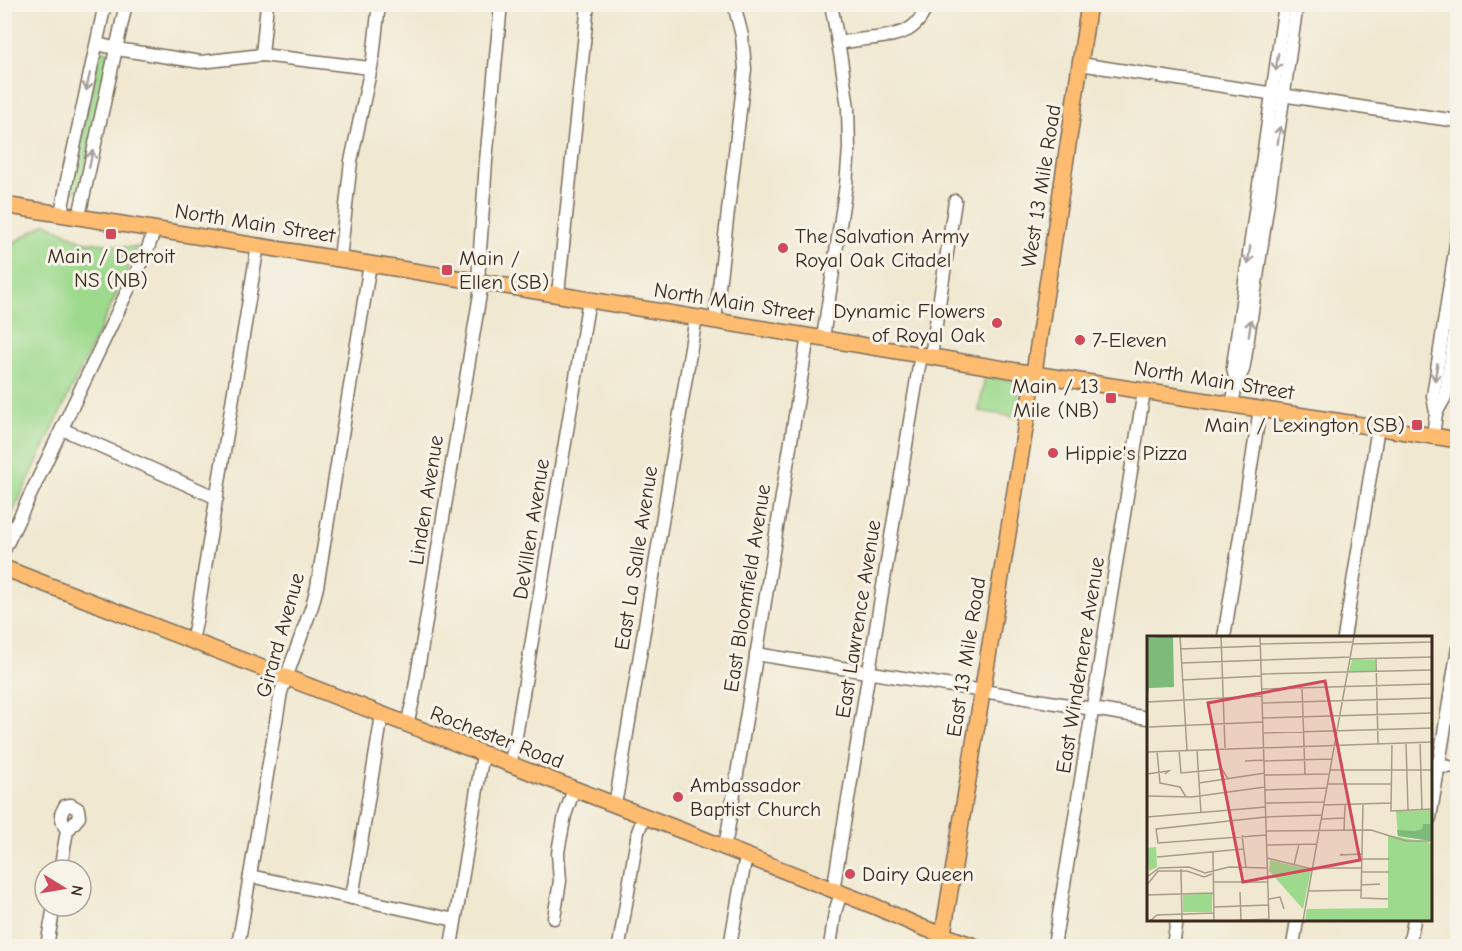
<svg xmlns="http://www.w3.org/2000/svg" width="1462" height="951" viewBox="0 0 1462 951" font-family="'Comic Neue',sans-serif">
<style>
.green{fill:#9eda8e;stroke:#6c8256;stroke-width:1.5}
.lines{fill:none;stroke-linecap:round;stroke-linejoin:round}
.minor-casing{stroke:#7a6c5c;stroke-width:15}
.major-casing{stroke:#7a6c5c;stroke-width:18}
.minor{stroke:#fff;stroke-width:12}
.major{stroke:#febc70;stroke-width:15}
.oneway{stroke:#a79f9a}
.poi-dot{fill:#d1495b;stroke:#f7f3e8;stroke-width:2}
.labels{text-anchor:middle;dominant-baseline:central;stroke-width:6;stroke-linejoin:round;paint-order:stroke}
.street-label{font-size:21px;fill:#3b2a1e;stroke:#f7f3e8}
.poi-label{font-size:21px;fill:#3b2a1e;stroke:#f7f3e8;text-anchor:start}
.inset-road{fill:none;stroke:#a89c89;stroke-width:1.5}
.view{fill:#d1495b;fill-opacity:0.15;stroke:#d1495b;stroke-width:3}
.inset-edge{fill:none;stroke:#3b2a1e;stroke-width:3}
</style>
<rect width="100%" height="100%" fill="#f7f3e8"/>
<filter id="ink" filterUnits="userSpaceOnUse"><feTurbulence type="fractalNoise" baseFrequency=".0167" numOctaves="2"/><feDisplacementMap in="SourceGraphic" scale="12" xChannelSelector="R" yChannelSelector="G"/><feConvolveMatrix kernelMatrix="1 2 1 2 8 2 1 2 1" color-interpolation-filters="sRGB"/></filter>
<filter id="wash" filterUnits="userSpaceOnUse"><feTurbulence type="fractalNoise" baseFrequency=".008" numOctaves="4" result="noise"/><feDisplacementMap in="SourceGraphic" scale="24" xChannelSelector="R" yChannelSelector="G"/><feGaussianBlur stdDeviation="1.35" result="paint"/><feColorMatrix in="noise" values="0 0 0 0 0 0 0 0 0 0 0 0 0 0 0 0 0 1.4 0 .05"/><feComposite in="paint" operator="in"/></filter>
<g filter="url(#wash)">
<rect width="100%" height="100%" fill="#f0e8d0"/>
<g class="green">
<path d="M100,51L110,52L80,191L76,192L71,191L70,187Z"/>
<path d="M46,223L82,241L125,247H137L127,272L5,529V248Z"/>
<path d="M985,376L1013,381L1018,384L1019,392L1015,417L979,411Z"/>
</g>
</g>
<g filter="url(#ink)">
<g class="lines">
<g class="minor-casing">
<g id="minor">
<path d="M838,43C851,41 863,39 876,38C901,34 918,32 927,4"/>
<path d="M97,44L123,50L201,62L262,55L370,68"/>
<path d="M262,55L267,4"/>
<path d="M1080,64L1379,110L1458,121"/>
<path d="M61,214L68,175L105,4"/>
<path d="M79,216L126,4"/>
<path d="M340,259L351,161L373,58L379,4"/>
<path d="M478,281L486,161L501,4"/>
<path d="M558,294L588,4"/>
<path d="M715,320L745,69L742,36L734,4"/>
<path d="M823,338L846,185L849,149L848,108L841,59L831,4"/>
<path d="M931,356L955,201"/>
<path d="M1236,384L1233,367L1234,358L1285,4"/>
<path d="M1232,405L1236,384L1243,370L1245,359L1297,4"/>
<path d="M1436,413L1445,397L1458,313"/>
<path d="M62,429L217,498"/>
<path d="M1433,436L1436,413L1433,396L1458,231"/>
<path d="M4,550L148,248L155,229"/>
<path d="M1224,638L1260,409"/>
<path d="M1344,638L1378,427"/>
<path d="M192,641L196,622L258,245"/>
<path d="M756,654L1148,718"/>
<path d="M407,725L413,700L482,282"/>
<path d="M510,764L514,748L589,299"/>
<path d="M1430,764L1449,767"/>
<path d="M614,804L617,794L696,317"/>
<path d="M1430,818L1458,648"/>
<path d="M723,847L727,836L808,336"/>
<path d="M60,870L67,831L79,817L78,809L71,805L65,806L61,814L63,823L67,831"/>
<path d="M250,876L455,920"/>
<path d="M833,891L921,354"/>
<path d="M352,898L382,715"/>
<path d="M554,918L560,881L558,854L559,846L565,815L574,789"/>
<path d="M47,946L54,906"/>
<path d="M238,946L281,692L312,606L317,587L370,264"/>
<path d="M451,946L481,765L484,754"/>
<path d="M619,946L638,832L644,816"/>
<path d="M730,946L744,866L748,856"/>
<path d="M830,946L835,912L841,893"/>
<path d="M1054,946L1144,391"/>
<path d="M1173,946L1177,920"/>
<path d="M1293,946L1297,920"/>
<path d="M1409,946L1414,920"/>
</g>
</g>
<g class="major-casing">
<g id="major">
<path d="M4,205L512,287L1047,376L1458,440"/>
<path d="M4,568L688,833L874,906L921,927L974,946"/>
<path d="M941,946L1032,386L1089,4"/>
</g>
</g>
<use href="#minor" class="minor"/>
<use href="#major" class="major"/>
</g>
<defs><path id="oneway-shaft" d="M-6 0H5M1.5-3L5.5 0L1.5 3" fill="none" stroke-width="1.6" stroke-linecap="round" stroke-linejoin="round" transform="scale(1.5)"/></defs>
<g class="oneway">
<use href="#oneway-shaft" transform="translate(1277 62) rotate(98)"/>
<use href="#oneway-shaft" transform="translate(88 82) rotate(102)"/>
<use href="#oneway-shaft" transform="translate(1279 135) rotate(-81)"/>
<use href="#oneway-shaft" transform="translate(91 159) rotate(-78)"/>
<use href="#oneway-shaft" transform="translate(1249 255) rotate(98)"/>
<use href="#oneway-shaft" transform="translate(1250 328) rotate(-82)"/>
<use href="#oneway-shaft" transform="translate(1436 372) rotate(99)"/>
</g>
</g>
<g class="poi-dot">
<rect x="105" y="228" width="12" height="12" rx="3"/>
<circle cx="783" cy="248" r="6"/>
<rect x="441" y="264" width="12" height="12" rx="3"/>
<circle cx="997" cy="323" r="6"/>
<circle cx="1080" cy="340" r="6"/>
<rect x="1105" y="392" width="12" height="12" rx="3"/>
<rect x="1411" y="419" width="12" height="12" rx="3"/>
<circle cx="1053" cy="453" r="6"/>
<circle cx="678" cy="797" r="6"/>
<circle cx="850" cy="874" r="6"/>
</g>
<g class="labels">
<g class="street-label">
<text transform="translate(1041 186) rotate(-81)">West 13 Mile Road</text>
<text transform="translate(255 223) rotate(9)">North Main Street</text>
<text transform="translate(734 302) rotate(9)">North Main Street</text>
<text transform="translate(1214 380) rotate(9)">North Main Street</text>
<text transform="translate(426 500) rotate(-81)">Linden Avenue</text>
<text transform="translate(531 529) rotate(-81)">DeVillen Avenue</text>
<text transform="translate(636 558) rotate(-81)">East La Salle Avenue</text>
<text transform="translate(747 588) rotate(-81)">East Bloomfield Avenue</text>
<text transform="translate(858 619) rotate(-81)">East Lawrence Avenue</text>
<text transform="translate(280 635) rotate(-74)">Girard Avenue</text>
<text transform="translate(966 657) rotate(-81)">East 13 Mile Road</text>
<text transform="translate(1080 665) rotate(-81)">East Windemere Avenue</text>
<text transform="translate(497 737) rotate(21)">Rochester Road</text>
</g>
<g class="poi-label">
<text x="795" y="236">The Salvation Army<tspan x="795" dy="24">Royal Oak Citadel</tspan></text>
<text x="111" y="256" text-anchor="middle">Main / Detroit<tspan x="111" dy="24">NS (NB)</tspan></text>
<text x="459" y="258">Main /<tspan x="459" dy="24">Ellen (SB)</tspan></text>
<text x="985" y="311" text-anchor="end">Dynamic Flowers<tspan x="985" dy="24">of Royal Oak</tspan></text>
<text x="1092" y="340">7-Eleven</text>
<text x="1099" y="386" text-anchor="end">Main / 13<tspan x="1099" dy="24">Mile (NB)</tspan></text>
<text x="1405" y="425" text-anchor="end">Main / Lexington (SB)</text>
<text x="1065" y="453">Hippie's Pizza</text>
<text x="690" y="785">Ambassador<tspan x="690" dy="24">Baptist Church</tspan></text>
<text x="862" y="874">Dairy Queen</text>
</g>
</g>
<g transform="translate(1147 636)">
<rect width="285" height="285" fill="#f0e8d0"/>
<path d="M205,24H228L229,35H202ZM285,174V205L251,200L249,175ZM241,199L285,207V285H158L160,273L241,272ZM9,211L10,231L2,235L0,212ZM123,224L164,234L156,273L122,235ZM65,257V276H36V259Z" fill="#9eda8e"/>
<path d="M26,0L27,51L2,52L0,64V2ZM276,188H285V205L251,200L250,194L268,195L275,193Z" fill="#7eba79"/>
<path class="inset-road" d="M33,0L40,114M74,0L78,112M113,0L122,285M113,8L207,6M206,8L285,6M33,13L113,10M203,23L285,21M229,23L231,108M34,27L204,21M114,38L285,34M35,44L114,40M155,51L158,138M115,53L285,48M0,66L115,60M115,67L285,62M116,82L285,77M2,91L116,86M117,97L285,92M273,106L275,174M245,107L244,175L285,173M259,107L261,174M32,114L34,137L75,133L81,143M50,114L54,177M10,115L13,147L33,151L39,161M0,116L285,106M98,125L117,124M117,125L185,123M183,134H285M0,138L22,135L18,138M118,139L183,138M52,147L118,137M181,148H244M118,154L180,152M0,160L45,161L118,151M119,167L178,166M216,168L214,262L241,263M177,169L244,167M0,181L119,171M119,181L9,193L11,207L119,199M119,181L175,179M175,183L198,182M119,195L224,194L259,205H285M197,195L198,169M95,199L99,232M120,209L170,208M66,216L67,285M196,218L193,219L215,218M10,221L96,213M120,222L165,233M215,223H242M147,229L152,208M166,232H215M34,233L35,285M215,236H242M0,241L12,232L42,231L58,237L82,231L121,232M66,246H121M0,249L11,235H40L57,241L65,238M214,249L233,248M162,255L214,254M93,256L94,285M0,259L66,257M122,263L133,261L137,273L134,264M67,271L122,269M3,285L10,279L67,277M80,285L122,283M156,285L207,0"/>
<path class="view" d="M178,45L213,224L96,246L61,67Z"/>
<rect width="285" height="285" class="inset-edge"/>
</g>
<rect width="1462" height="951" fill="none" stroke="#f7f3e8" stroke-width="24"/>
<g transform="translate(63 888) rotate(101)"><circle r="28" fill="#f7f3e8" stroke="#aca397" stroke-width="1.5"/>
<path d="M0-4.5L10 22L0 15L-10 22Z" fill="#d1495b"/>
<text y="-9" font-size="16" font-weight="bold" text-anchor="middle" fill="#3b2a1e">N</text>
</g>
</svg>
